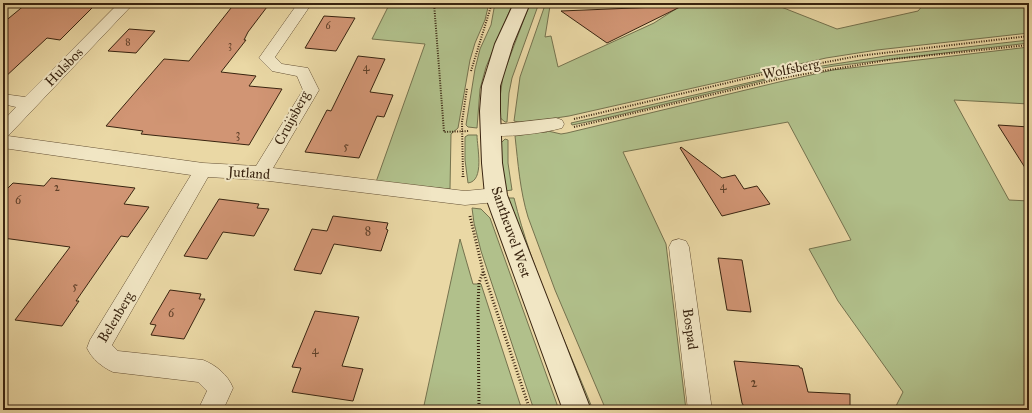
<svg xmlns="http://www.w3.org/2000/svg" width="1032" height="413" viewBox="0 0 1032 413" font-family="'IM FELL Great Primer',serif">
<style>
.green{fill:#b1c08b;stroke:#75724e}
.building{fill:#d19574;stroke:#392410}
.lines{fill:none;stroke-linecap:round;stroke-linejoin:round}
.street-casing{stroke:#655135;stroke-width:1}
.secondary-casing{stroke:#392410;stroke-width:2}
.path-far1{stroke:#392410;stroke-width:2;stroke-dasharray:1 1.5;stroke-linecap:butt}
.path{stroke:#392410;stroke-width:3;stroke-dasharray:1 2;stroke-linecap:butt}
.street{fill:#f1e6c4;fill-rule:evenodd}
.secondary{fill:#f1e6c4;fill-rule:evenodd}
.labels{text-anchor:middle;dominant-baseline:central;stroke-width:4;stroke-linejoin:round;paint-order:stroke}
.far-number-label{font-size:10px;fill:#5f4029}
.number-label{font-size:12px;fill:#5f4029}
.street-label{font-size:14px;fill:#392410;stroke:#f1e6c4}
.near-number-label{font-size:14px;fill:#5f4029}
</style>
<rect width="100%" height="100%" fill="#ead8a5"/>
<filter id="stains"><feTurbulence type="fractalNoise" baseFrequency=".005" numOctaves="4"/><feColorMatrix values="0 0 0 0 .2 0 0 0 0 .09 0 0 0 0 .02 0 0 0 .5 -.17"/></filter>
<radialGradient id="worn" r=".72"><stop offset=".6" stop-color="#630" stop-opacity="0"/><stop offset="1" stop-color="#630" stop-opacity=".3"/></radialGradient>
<g class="green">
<path d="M390,3H489L485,20L475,43L470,60L458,128L451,134L450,189L376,182L425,44L372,39Z"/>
<path d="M495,3H513L486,67L480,89L477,128L468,127L466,125L475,69L480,49L491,25Z"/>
<path d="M530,3H539L512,78L509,93L507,122H505L498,116V113L503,75Z"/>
<path d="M685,3H771L837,29L918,11L925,3H1029V33L877,50L826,58L569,116L523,123L514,121L520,77L545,5L550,6L545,37L551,36L558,67L654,23Z"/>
<path d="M1029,40V43L834,66L800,72L602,119L572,125L571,123L822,66L886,56Z"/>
<path d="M1029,47V104L954,100L1009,200L1029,201V366H1024L1029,373V410H894L903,392L838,301L809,249L851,240L788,122L623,152L666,244L686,410H606L555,290L528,217C520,191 518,163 515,136L533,133L547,132L548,131L561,134L567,133L779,82L833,70Z"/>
<path d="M477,135C477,147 485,181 468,183L465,160V137L468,135Z"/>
<path d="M505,139L508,140V163L512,190L505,191L499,145Z"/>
<path d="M508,198H514C532,271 565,340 593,410H590Z"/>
<path d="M472,208L481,209L490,218L559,410H534L481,251L474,223Z"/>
<path d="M460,239L473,284H481L522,410H423Z"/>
</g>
<g class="building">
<path d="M47,3L93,7L60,40L47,38L3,79V23L26,4L44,5Z"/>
<path d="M235,3H270L248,32L244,40H246L221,72L256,76L249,86L282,89L249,145L141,134L143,131L106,126L164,59L189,61Z"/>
<path d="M682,6L607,43L561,11Z"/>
<path d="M324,16L355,18L336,51L305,48Z"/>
<path d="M129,29L155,31L136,53L108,51Z"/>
<path d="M358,56L385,59L370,92L393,95L384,117L377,116L359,158L305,152L327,110L331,111Z"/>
<path d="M998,125L1029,127V174Z"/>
<path d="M681,147L722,178L735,175L744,189L757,186L770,204L722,216L680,148Z"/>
<path d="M51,178L135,188L124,204L149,207L128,237L121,236L76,301H79L62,326L15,320L70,247L3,238V193L13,183L44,186Z"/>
<path d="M219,199L259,204L257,208L269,209L254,236L223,232L207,259L184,256Z"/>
<path d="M333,216L388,223L386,229L388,230L381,251L334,244L321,274L294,270L312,229L327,231Z"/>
<path d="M718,258L742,260L751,312L727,310Z"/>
<path d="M170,290L201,294L199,299H205L184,339L151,335L156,325L150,324Z"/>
<path d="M315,311L359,317L342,366L363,369L353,401L292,392L301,368L292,367Z"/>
<path d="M734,361L799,366L800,368H802L808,392L850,394V410H746L742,403Z"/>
</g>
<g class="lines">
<g class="street-casing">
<g id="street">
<path d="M119,3H134L8,136L203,163L256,166L303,90L297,76L272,71L259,58L298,3H312L275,57L282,64L308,68L319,90L273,168L465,191L496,188L503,190L505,195L503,200L496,202L465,205L261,180L208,177L112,345L118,351L203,360C216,365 228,375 233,388L223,410H198L207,391L198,382L113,372C102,367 92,359 87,348L90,340L191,175L3,148V121L16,107L3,104V94L25,97Z"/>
<path d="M556,118L562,120L564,124L562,128C544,133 503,139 485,134L482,130L485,126Z"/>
<path d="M679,239L686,241L689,247L712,410H688L669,247L672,241Z"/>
</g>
</g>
<g class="secondary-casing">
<path id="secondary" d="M514,3H530L513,44L500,86V111L502,163L507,195L591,410H563L485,195L482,163L480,111L482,86L495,44Z"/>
</g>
<g class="path-far1">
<path d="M434,3L444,132L469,131"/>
<path d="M544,3H552"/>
<path d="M471,71L492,3"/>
<path d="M574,119L769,73L858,56L1029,36"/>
<path d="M574,127L787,77L894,59L1029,45"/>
<path d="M463,177L462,122L467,88"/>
</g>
<g class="path">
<path d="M463,176V178"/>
<path d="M470,216L483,271L530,410"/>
<path d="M479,410L478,305L479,283L483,272"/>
</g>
<use href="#street" class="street"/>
<use href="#secondary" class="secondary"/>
</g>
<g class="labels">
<g class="far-number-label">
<text x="328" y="26">6</text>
<text x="128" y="42">8</text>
<text x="230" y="45">3</text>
</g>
<g class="number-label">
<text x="366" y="67">4</text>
<text x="238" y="134">3</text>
<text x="346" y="146">5</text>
<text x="723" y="186">4</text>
<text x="57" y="187">2</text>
<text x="18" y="200">6</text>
<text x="368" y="231">8</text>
<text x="75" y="286">5</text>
<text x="171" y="313">6</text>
<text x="315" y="350">4</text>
</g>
<g class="street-label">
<text transform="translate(64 67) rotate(-46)">Hulsbos</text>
<text transform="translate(791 69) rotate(-11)">Wolfsberg</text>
<text transform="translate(292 118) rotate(-62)">Cruijsberg</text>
<text transform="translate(249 173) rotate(4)">Jutland</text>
<text transform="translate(511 232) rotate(71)">Santheuvel West</text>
<text transform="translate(116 317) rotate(-59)">Belenberg</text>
<text transform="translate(690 329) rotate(82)">Bospad</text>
</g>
<g class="near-number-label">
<text x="754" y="382">2</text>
</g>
</g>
<rect width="1032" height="413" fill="none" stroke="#ead8a5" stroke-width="16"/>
<rect x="4" y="4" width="1024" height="405" fill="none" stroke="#392410" stroke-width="2"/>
<rect x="8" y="8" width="1016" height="397" fill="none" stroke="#392410"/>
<rect width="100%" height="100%" filter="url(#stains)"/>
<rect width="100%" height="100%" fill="url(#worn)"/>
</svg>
